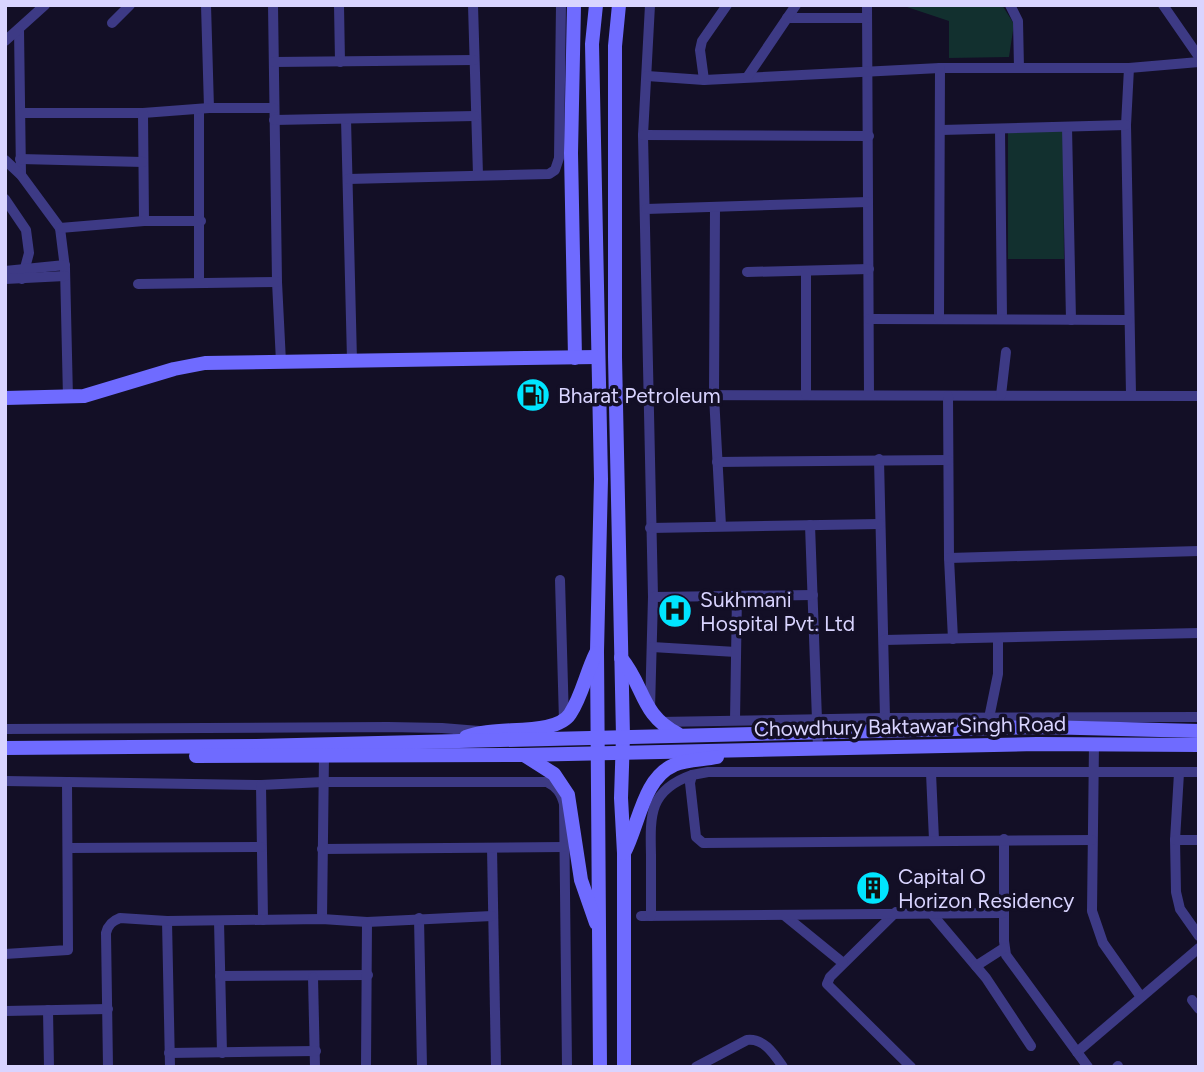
<svg xmlns="http://www.w3.org/2000/svg" width="1204" height="1072" viewBox="0 0 1204 1072" font-family="Figtree,sans-serif">
<style>
.green{fill:#12302f}
.lines{fill:none;stroke-linecap:round;stroke-linejoin:round}
.street{stroke:#3d3a85;stroke-width:10}
.secondary{stroke:#6f6bff;stroke-width:14}
.labels{text-anchor:middle;dominant-baseline:central;stroke-width:7;stroke-linejoin:round;paint-order:stroke}
.poi-label{font-size:21px;fill:#d9d4ff;stroke:#130f26;text-anchor:start}
.street-label{font-size:21px;fill:#d9d4ff;stroke:#130f26}
</style>
<rect width="100%" height="100%" fill="#130f26"/>
<g class="green">
<path d="M901,5H1002L1014,24L1009,57L949,58V21Z"/>
<path d="M1008,131H1063L1064,259H1008Z"/>
</g>
<g class="lines">
<g class="street">
<path d="M206,5L209,108"/>
<path d="M273,5L277,282L281,362"/>
<path d="M339,5L340,62"/>
<path d="M473,5L478,175"/>
<path d="M650,5L643,135L653,597L650,709"/>
<path d="M867,5L869,395"/>
<path d="M1010,5L1018,21L1019,68"/>
<path d="M1163,5L1199,57"/>
<path d="M787,18H867"/>
<path d="M112,23L130,5"/>
<path d="M19,29L21,175"/>
<path d="M5,41L45,5"/>
<path d="M274,62L474,60"/>
<path d="M1129,68L1126,125L1131,394"/>
<path d="M647,76L704,80L940,68H1129L1199,62"/>
<path d="M748,76L796,5"/>
<path d="M704,80L700,50L702,41L727,5"/>
<path d="M199,109V283"/>
<path d="M22,113H143L209,108H274"/>
<path d="M143,113L144,221"/>
<path d="M346,119L352,360"/>
<path d="M274,120L475,116"/>
<path d="M1067,127L1071,320"/>
<path d="M1000,129L1002,318"/>
<path d="M941,130L1126,125"/>
<path d="M643,135L869,136"/>
<path d="M20,159L143,162"/>
<path d="M5,160L21,175L60,228L65,268L68,398"/>
<path d="M348,179L549,174L555,170L559,158L561,5"/>
<path d="M5,199L26,230L29,253L22,279"/>
<path d="M715,208L714,396L721,526"/>
<path d="M646,209L868,202"/>
<path d="M60,228L144,221H201"/>
<path d="M5,271L65,265"/>
<path d="M747,272L869,269"/>
<path d="M5,279L65,276"/>
<path d="M138,284L277,282"/>
<path d="M869,319L1128,320"/>
<path d="M939,319L940,68"/>
<path d="M617,395L1199,396"/>
<path d="M806,395V272"/>
<path d="M1001,395L1006,352"/>
<path d="M948,396L949,558L953,639"/>
<path d="M879,459L885,718"/>
<path d="M717,462L948,460"/>
<path d="M810,525L818,748"/>
<path d="M650,528L880,524"/>
<path d="M949,558L1199,551"/>
<path d="M560,580L564,721"/>
<path d="M653,597L813,595"/>
<path d="M884,640L1199,633"/>
<path d="M652,647L736,652"/>
<path d="M989,718L998,674V638"/>
<path d="M735,720L737,595"/>
<path d="M659,722L885,718L1199,717"/>
<path d="M5,729L388,727L442,728L479,731"/>
<path d="M1094,744L1092,911L1103,943L1141,997"/>
<path d="M931,773L934,840"/>
<path d="M1179,773L1175,840L1176,892L1180,909L1199,936"/>
<path d="M5,781L261,785L323,782H547C557,787 561,793 564,804L567,1067"/>
<path d="M261,785L263,920"/>
<path d="M1004,839V941L1006,955L1088,1067"/>
<path d="M1092,840L703,843L696,837L690,783L692,775L708,772H1199"/>
<path d="M1175,840H1199"/>
<path d="M68,848L261,847"/>
<path d="M492,848L496,1067"/>
<path d="M322,849L563,847"/>
<path d="M896,912L830,977L827,984L911,1067"/>
<path d="M931,913L986,978L1031,1046"/>
<path d="M784,915L843,963"/>
<path d="M641,916L1003,913"/>
<path d="M651,916C651,896 651,875 651,855C650,815 649,790 692,775"/>
<path d="M419,918L422,1067"/>
<path d="M322,919L324,755"/>
<path d="M167,921L170,1067"/>
<path d="M219,921L222,1053"/>
<path d="M5,954L68,950L67,782"/>
<path d="M976,966L1004,948"/>
<path d="M220,976L368,975"/>
<path d="M313,977L315,1067"/>
<path d="M1192,1000L1199,1009"/>
<path d="M48,1010L49,1067"/>
<path d="M5,1011L108,1009"/>
<path d="M1077,1052L1199,948"/>
<path d="M169,1053L316,1051"/>
<path d="M108,1067L106,933C108,925 112,921 120,918L167,921L322,919L367,922L492,916"/>
<path d="M366,1067L367,922"/>
<path d="M696,1067L747,1040C764,1038 774,1054 783,1067"/>
<path d="M1117,1067L1118,1066"/>
</g>
<g class="secondary">
<path d="M574,5L571,153L575,358"/>
<path d="M596,5L592,44L601,479L597,651L600,1067"/>
<path d="M619,5L615,46V357L623,736L621,798L624,853V1067"/>
<path d="M5,398L84,396L174,369L205,363L597,357"/>
<path d="M621,658C645,687 640,714 678,734"/>
<path d="M466,737C494,725 555,737 570,714C582,696 586,673 596,653"/>
<path d="M5,748L256,746L1041,727L1199,731"/>
<path d="M524,755L554,774L568,795L581,880L596,923"/>
<path d="M196,756L522,755L1037,744L1199,745"/>
<path d="M624,853C639,825 643,778 674,765C687,759 703,760 717,757"/>
</g>
</g>
<defs>
<g id="fuel-disc" transform="scale(1.75)"><circle r="9.5" fill="#00e5ff" stroke="#130f26"/><path d="M-5.5-6h7V0h2V4h1.3V-2.5L3-4.5l.8-.8L6-3V5H2.5V1h-1V6h-7ZM-4.2-4.7v3.2H.2V-4.7Z" fill="#111"/></g>
<g id="hospital-disc" transform="scale(1.75)"><circle r="9.5" fill="#00e5ff" stroke="#130f26"/><path d="M-5-5h3v3.5h4V-5h3V5h-3V1.5h-4V5h-3Z" fill="#111"/></g>
<g id="building-disc" transform="scale(1.75)"><circle r="9.5" fill="#00e5ff" stroke="#130f26"/><path d="M-4-6H4V6H1V3H-1V6H-4ZM-2.5-4.3h1.7v1.8h-1.7ZM.8-4.3h1.7v1.8H.8ZM-2.5-1h1.7V.8h-1.7ZM.8-1h1.7V.8H.8Z" fill="#111"/></g>
</defs>
<g fill-rule="evenodd">
<use href="#fuel-disc" x="533" y="395"/>
<use href="#hospital-disc" x="675" y="611"/>
<use href="#building-disc" x="873" y="888"/>
</g>
<g class="labels">
<g class="poi-label">
<text x="558" y="395">Bharat Petroleum</text>
<text x="700" y="599">Sukhmani<tspan x="700" dy="24">Hospital Pvt. Ltd</tspan></text>
<text x="898" y="876">Capital O<tspan x="898" dy="24">Horizon Residency</tspan></text>
</g>
<g class="street-label">
<text transform="translate(910 726) rotate(-1)">Chowdhury Baktawar Singh Road</text>
</g>
</g>
<rect width="1204" height="1072" fill="none" stroke="#d9d4ff" stroke-width="14"/>
</svg>
